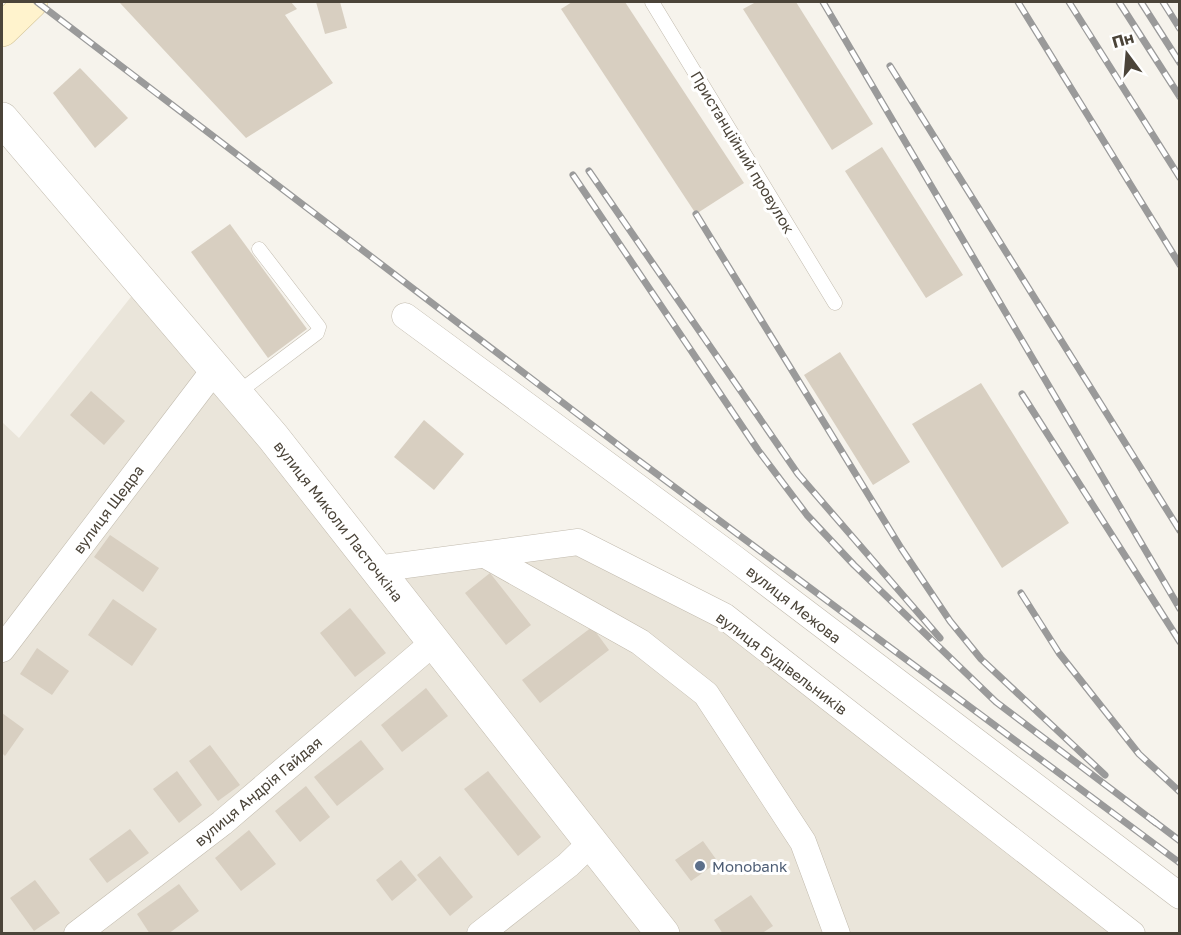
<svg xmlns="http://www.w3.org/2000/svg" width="1181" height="935" viewBox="0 0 1181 935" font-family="'Golos Text',sans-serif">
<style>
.residential{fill:#eae5da}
.building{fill:#d8cfc1}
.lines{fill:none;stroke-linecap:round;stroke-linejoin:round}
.service-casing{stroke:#c2bbae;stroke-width:15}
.minor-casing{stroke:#c2bbae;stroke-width:27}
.tertiary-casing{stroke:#c2bbae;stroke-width:34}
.secondary-casing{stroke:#d6c79b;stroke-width:34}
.service{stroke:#fff;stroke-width:14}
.minor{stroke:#fff;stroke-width:26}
.tertiary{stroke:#fff;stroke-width:33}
.secondary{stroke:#fff3cd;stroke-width:33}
.rail-casing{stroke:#9a9a9a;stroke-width:7}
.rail{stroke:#fff;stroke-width:4.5;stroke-dasharray:14;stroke-linecap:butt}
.service-dot{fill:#5c6f8a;stroke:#fff;stroke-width:2}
.labels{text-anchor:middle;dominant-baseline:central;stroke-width:6;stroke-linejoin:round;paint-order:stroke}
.street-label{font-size:15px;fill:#4b4439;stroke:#fff}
.service-label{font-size:15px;fill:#4e5e75;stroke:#fff;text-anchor:start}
</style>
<rect width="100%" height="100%" fill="#f6f3ec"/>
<path class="residential" d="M142,283L376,568L578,542L724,616L1132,933H2V422L19,438Z"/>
<g class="building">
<path d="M123,2H291L297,9L285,15L333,83L246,138L120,3Z"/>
<path d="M316,2H340L347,28L325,34Z"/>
<path d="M572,2H625L744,183L696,214L561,9Z"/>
<path d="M756,2H796L873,124L832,150L743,9Z"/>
<path d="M80,68L128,118L95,148L53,93Z"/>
<path d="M882,147L963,275L926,298L845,171Z"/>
<path d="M230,224L307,329L268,358L191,252Z"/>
<path d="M840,352L910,462L873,485L804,375Z"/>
<path d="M981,383L1069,523L1002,568L912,424Z"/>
<path d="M91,391L125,421L104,445L70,415Z"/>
<path d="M424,420L464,454L434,490L394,457Z"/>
<path d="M110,535L159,568L143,592L94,557Z"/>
<path d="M490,573L531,625L506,645L465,593Z"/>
<path d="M113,599L157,629L132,666L88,635Z"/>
<path d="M350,608L386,653L355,677L320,633Z"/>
<path d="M592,627L609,650L540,703L522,680Z"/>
<path d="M37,648L69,671L52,695L20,674Z"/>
<path d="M426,688L448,716L402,752L381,725Z"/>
<path d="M2,713L24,729L5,756L2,753Z"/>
<path d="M361,740L384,769L337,806L314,777Z"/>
<path d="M210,745L240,785L218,801L189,761Z"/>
<path d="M177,771L202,805L179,823L153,789Z"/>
<path d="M488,771L541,837L518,856L464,789Z"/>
<path d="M306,786L330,817L300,842L275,811Z"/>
<path d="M130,829L149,853L107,883L89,859Z"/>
<path d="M249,830L276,864L241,891L215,858Z"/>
<path d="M703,841L718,862L691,881L675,860Z"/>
<path d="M440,856L473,897L450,916L417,875Z"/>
<path d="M401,860L417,880L392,901L376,880Z"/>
<path d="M35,880L60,913L34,931L10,898Z"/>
<path d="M179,884L199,911L168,934H150L137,914Z"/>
<path d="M751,895L773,926L761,934H723L714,920Z"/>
</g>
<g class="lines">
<g class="service-casing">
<g id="service">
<path d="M652,2L835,303"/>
<path d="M236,394L317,333L319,327L259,249"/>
</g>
</g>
<g class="minor-casing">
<g id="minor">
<path d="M405,316L734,558L1180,896"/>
<path d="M487,556L640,642L706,694L803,842L837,934"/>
<path d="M376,569L578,542L724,616L1132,934"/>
<path d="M2,649L215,369"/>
<path d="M77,934L222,823L433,643"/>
<path d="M480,934L568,865L592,842"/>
</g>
</g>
<g class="tertiary-casing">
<path id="tertiary" d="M2,119L273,437L663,934"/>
</g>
<g class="secondary-casing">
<path id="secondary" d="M2,30L31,2"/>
</g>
<use href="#service" class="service"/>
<use href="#minor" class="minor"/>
<use href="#tertiary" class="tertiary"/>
<use href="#secondary" class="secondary"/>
<g class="rail-casing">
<g id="rail">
<path d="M37,2L634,457L1180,863"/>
<path d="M823,2L1180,609"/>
<path d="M1018,2L1180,265"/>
<path d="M1069,2L1180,178"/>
<path d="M1119,2L1180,97"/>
<path d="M1141,2L1180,63"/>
<path d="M1163,2L1180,29"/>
<path d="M890,66L1180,531"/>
<path d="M589,171L798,474L940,638"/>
<path d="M573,175L758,450L807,515L854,565L996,702L1156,823"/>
<path d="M696,214L901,548L950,621L981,659L1105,775"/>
<path d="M1022,394L1180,642"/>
<path d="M1021,593L1059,653L1139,754L1180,792"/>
<path d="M1151,819L1180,841"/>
</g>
</g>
<use href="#rail" class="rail"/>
</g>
<circle class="service-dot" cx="700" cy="866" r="6"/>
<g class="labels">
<g class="street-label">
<text transform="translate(743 152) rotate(59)">Пристанційний провулок</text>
<text transform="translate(108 509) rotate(-53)">вулиця Щедра</text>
<text transform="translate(339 521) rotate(52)">вулиця Миколи Ласточкіна</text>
<text transform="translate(794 604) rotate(38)">вулиця Межова</text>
<text transform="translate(782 663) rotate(37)">вулиця Будівельників</text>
<text transform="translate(258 791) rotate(-40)">вулиця Андрія Гайдая</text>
</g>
<g class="service-label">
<text x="712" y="866">Monobank</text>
</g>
</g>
<rect width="1181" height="935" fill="none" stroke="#4b4439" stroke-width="6"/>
<g transform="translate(1127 54) rotate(344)" stroke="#ffffff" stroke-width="4.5" paint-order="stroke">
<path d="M0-4.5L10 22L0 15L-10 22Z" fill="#4b4439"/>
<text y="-9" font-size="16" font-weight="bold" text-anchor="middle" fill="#4b4439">Пн</text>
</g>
</svg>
